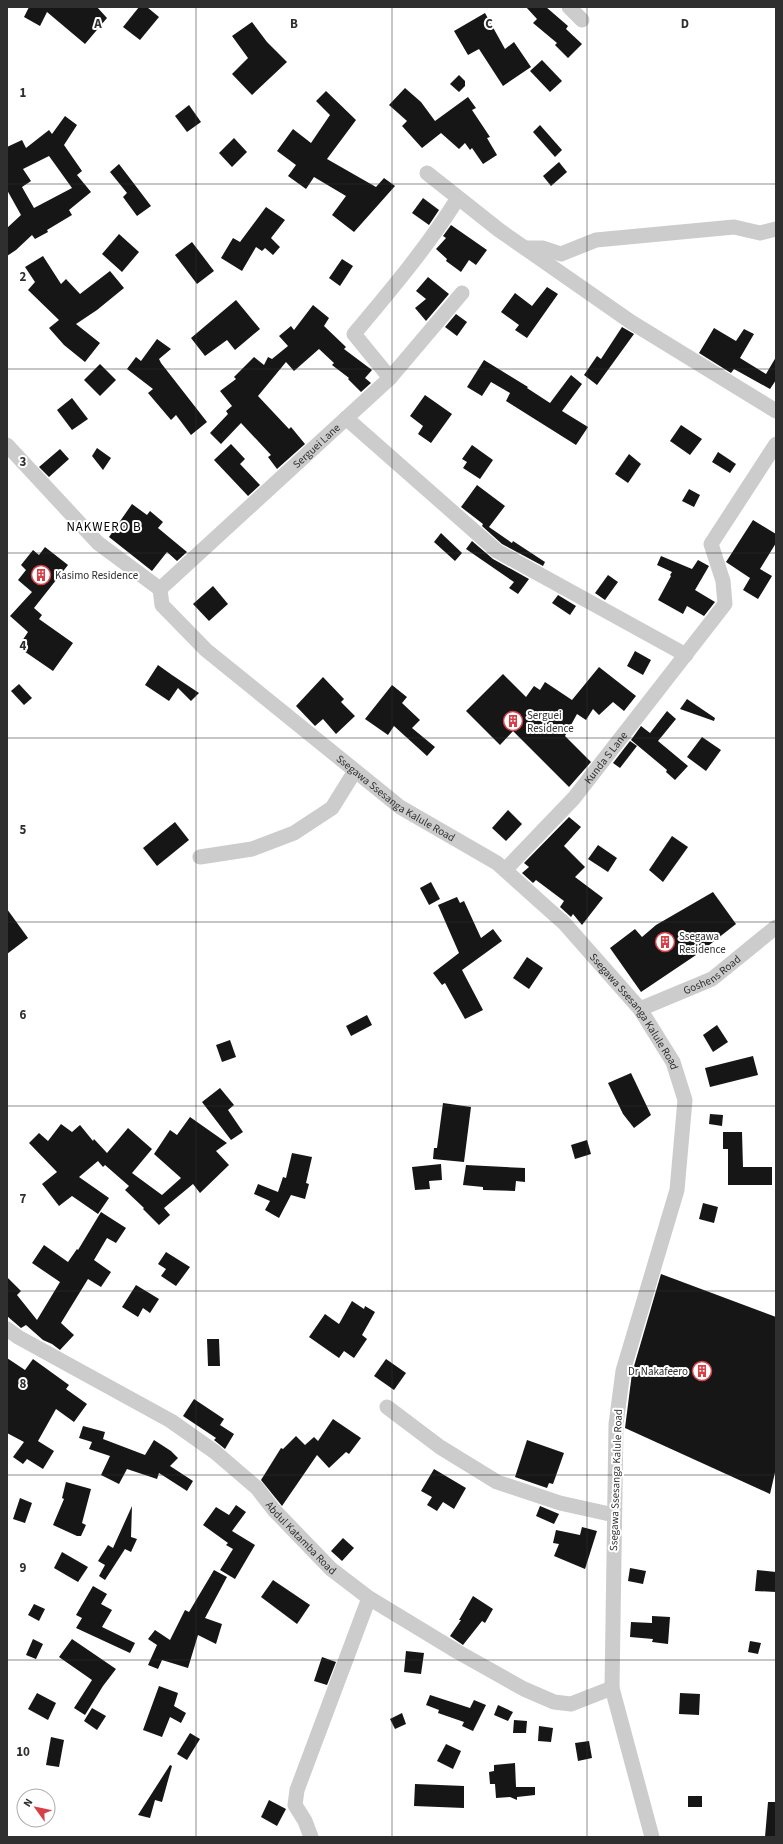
<svg xmlns="http://www.w3.org/2000/svg" width="783" height="1844" viewBox="0 0 783 1844" font-family="'Source Sans 3',sans-serif">
<style>
.building{fill:#161616;fill-rule:evenodd}
.lines{fill:none;stroke-linecap:round;stroke-linejoin:round}
.minor{stroke:#ccc;stroke-width:15}
.grid{fill:none;stroke:#2f2f2f;stroke-width:1;stroke-opacity:0.55}
.labels{text-anchor:middle;dominant-baseline:central;stroke-width:4;stroke-linejoin:round;paint-order:stroke}
.street-label{font-size:11px;fill:#2f2f2f;stroke:#fff}
.poi-label{font-size:11px;fill:#2f2f2f;stroke:#fff;text-anchor:start}
.quarter-label{font-size:13px;letter-spacing:1px;fill:#000;stroke:#fff}
.grid-label{font-size:13px;text-anchor:middle;font-weight:bold;fill:#2f2f2f;stroke:#fff;stroke-width:4;stroke-linejoin:round;paint-order:stroke}
</style>
<rect width="100%" height="100%" fill="#fff"/>
<g class="building">
<path d="M29,7H97L107,18L85,44L47,12L40,26L24,17Z"/>
<path d="M139,7H147L159,17L140,40L123,27Z"/>
<path d="M526,7H546L568,26L566,29L582,44L568,58L555,45L557,43L533,23L537,19Z"/>
<path d="M485,13L505,49L514,42L531,67L503,86L479,49L468,55L454,31Z"/>
<path d="M252,22L267,42L287,62L252,95L232,74L248,58L232,36Z"/>
<path d="M542,60L562,81L550,92L530,71Z"/>
<path d="M459,75L465,81V86L459,92L450,84Z"/>
<path d="M405,88L421,102L435,121L468,97L476,108L472,110L490,137L487,138L497,155L483,164L472,148L470,150L465,143L459,149L441,133L422,148L402,126L407,121L389,105Z"/>
<path d="M326,91L356,120L327,159L376,187L384,178L395,186L354,232L332,215L346,196L314,177L306,189L288,176L296,165L277,151L293,129L311,143L330,115L316,101Z"/>
<path d="M189,105L201,122L187,132L175,116Z"/>
<path d="M65,116L77,125L64,145L82,171L77,175L91,192L69,210L72,215L47,230L48,232L35,239L32,235L16,250L7,256V228L21,215L7,190V147L22,140L26,148L49,130L52,134ZM49,156L72,188L34,208L22,187L31,181L23,169Z"/>
<path d="M540,125L562,150L555,157L533,132Z"/>
<path d="M234,138L247,152L232,167L219,153Z"/>
<path d="M559,162L567,172L551,186L543,176Z"/>
<path d="M119,164L151,206L137,216L123,197L127,193L110,172Z"/>
<path d="M423,198L439,210L429,225L412,213Z"/>
<path d="M266,207L285,220L271,238L280,247L273,255L265,248L262,251L256,247L242,271L221,258L233,238L240,242Z"/>
<path d="M451,225L487,250L476,265L469,260L461,272L446,261L447,259L436,249L446,238L443,236Z"/>
<path d="M119,234L139,252L122,272L102,254Z"/>
<path d="M192,242L214,271L197,284L175,255Z"/>
<path d="M43,256L61,284L66,279L80,294L110,271L124,288L97,310L76,324L100,343L85,362L64,345L49,328L59,320L28,290L35,282L25,267Z"/>
<path d="M342,259L353,266L340,286L329,278Z"/>
<path d="M428,277L449,294L426,321L415,308L426,299L416,291Z"/>
<path d="M547,287L558,294L527,338L515,330L519,325L501,312L515,293L532,306Z"/>
<path d="M236,300L260,329L235,350L227,340L205,356L191,338Z"/>
<path d="M313,305L329,318L324,326L346,347L344,349L372,370L365,378L371,383L361,392L348,379L349,378L332,365L334,363L319,349L294,371L286,362L258,396L289,429L291,427L305,444L277,469L268,457L271,455L241,423L221,444L210,433L228,414L226,411L232,406L220,391L236,379L234,377L254,357L264,365L268,357L272,359L288,346L279,336L291,326L294,330Z"/>
<path d="M456,314L467,322L457,336L445,327Z"/>
<path d="M622,327L634,334L597,385L584,375L597,356L601,359Z"/>
<path d="M714,328L736,341L744,329L754,334L740,358L766,374L776,357V380L770,389L734,369L731,373L699,353Z"/>
<path d="M157,339L171,349L159,359L161,363L207,422L191,435L176,415L171,420L148,393L153,389L127,369L136,357L141,361Z"/>
<path d="M484,360L528,387L527,388L550,403L571,375L582,384L562,411L588,427L576,445L506,401L510,393L491,382L482,396L467,387Z"/>
<path d="M100,364L116,380L100,396L84,380Z"/>
<path d="M425,395L452,414L431,443L418,434L423,426L410,416Z"/>
<path d="M72,398L88,419L72,430L57,410Z"/>
<path d="M681,425L702,439L690,455L670,441Z"/>
<path d="M231,444L245,459L240,464L260,485L248,496L214,460Z"/>
<path d="M472,445L493,460L480,479L463,468L467,462L462,459Z"/>
<path d="M97,448L111,458L103,470L92,456Z"/>
<path d="M60,449L69,459L49,477L39,467Z"/>
<path d="M718,452L736,464L730,473L712,462Z"/>
<path d="M629,454L641,464L628,483L615,474Z"/>
<path d="M477,485L505,506L489,527L512,543L513,541L545,562L543,566L502,544L482,526L483,524L461,507Z"/>
<path d="M689,489L700,495L694,507L682,501Z"/>
<path d="M132,504L147,515L150,511L163,522L158,528L187,552L177,561L167,552L152,571L109,537Z"/>
<path d="M753,520L776,534V543L760,569L772,576L758,599L743,590L750,578L726,562Z"/>
<path d="M441,533L462,553L455,561L434,542Z"/>
<path d="M472,541L493,559L529,579L518,594L509,588L514,582L466,549Z"/>
<path d="M45,547L68,565L34,608L42,615L39,619L73,643L53,671L18,647L28,632L10,616L32,592L18,580L26,570L21,565L33,550L39,555Z"/>
<path d="M661,556L692,569L698,560L709,566L695,590L715,602L704,616L687,606L683,614L658,600L671,576L670,575L672,572L657,565Z"/>
<path d="M608,575L618,582L605,600L595,593Z"/>
<path d="M213,586L228,604L209,621L193,604Z"/>
<path d="M558,595L576,606L570,615L552,603Z"/>
<path d="M635,651L651,660L643,675L627,666Z"/>
<path d="M158,665L172,675L199,693L191,701L178,688L169,701L145,685Z"/>
<path d="M599,667L636,696L624,711L613,702L599,715L593,709L586,720L577,714L565,736L591,762L569,787L513,731L500,745L466,711L503,674L526,697L534,686L540,690L545,682L572,700Z"/>
<path d="M323,677L344,699L341,702L355,716L336,734L323,719L315,726L296,706Z"/>
<path d="M19,684L32,698L24,705L11,691Z"/>
<path d="M392,685L407,697L402,703L420,720L412,728L435,747L427,756L394,726L388,735L365,719Z"/>
<path d="M687,699L715,718L714,721L680,709Z"/>
<path d="M667,711L676,719L658,741L688,766L675,780L666,772L667,770L631,740L641,726L650,733Z"/>
<path d="M702,737L721,750L706,771L687,757Z"/>
<path d="M630,741L637,746L620,768L613,763Z"/>
<path d="M508,810L522,824L506,841L492,828Z"/>
<path d="M569,817L581,827L564,846L585,867L575,877L603,898L582,925L573,914L571,917L560,907L564,901L536,880L533,883L522,873L529,867L524,863Z"/>
<path d="M175,822L189,840L157,866L143,848Z"/>
<path d="M672,836L688,847L663,882L649,870Z"/>
<path d="M598,845L617,858L608,872L588,859Z"/>
<path d="M431,882L440,899L429,905L420,888Z"/>
<path d="M713,892L736,924L699,953L641,992L610,948L635,929L642,937L656,925Z"/>
<path d="M457,897L460,903L464,901L481,938L493,929L502,941L462,970L483,1010L465,1019L445,983L442,985L433,973L459,953L438,905Z"/>
<path d="M7,909L28,938L7,954Z"/>
<path d="M527,957L543,968L529,989L513,978Z"/>
<path d="M367,1015L372,1025L351,1036L346,1026Z"/>
<path d="M717,1025L728,1042L713,1052L703,1035Z"/>
<path d="M230,1040L236,1057L222,1062L216,1045Z"/>
<path d="M753,1056L758,1075L710,1087L705,1068Z"/>
<path d="M631,1073L651,1115L634,1128L623,1114L608,1083Z"/>
<path d="M220,1088L234,1105L228,1110L243,1132L231,1140L202,1102Z"/>
<path d="M443,1103L471,1107L464,1162L433,1159L434,1148H437Z"/>
<path d="M710,1114L723,1115L722,1126L709,1124Z"/>
<path d="M190,1117L227,1143L216,1151L229,1165L200,1193L193,1184L164,1208L170,1215L159,1225L143,1209L144,1208L125,1190L129,1186L105,1165L103,1167L98,1161L79,1177L109,1198L98,1214L72,1196L59,1206L42,1184L57,1172L29,1143L39,1133L48,1141L61,1124L72,1132L80,1125L93,1141L94,1139L107,1153L128,1128L152,1149L132,1173L162,1195L181,1178L154,1154L170,1130L177,1135Z"/>
<path d="M723,1132H742L743,1167H772V1185H728V1149H723Z"/>
<path d="M587,1140L591,1154L575,1159L571,1145Z"/>
<path d="M292,1153L312,1157L306,1183L309,1184L305,1199L291,1195L279,1218L265,1210L270,1201L254,1194L258,1184L278,1192L283,1177L286,1178Z"/>
<path d="M441,1164L442,1180L429,1181L430,1189L415,1190L412,1167Z"/>
<path d="M466,1165L525,1168V1182L516,1181L515,1191L483,1190V1187L463,1185Z"/>
<path d="M703,1203L718,1207L714,1223L699,1219Z"/>
<path d="M101,1212L126,1228L116,1243L107,1238L94,1260L111,1272L101,1287L88,1279L61,1323L74,1335L60,1350L52,1344L43,1340L26,1325L21,1328L7,1316V1277L21,1291L17,1295L37,1320L60,1282L32,1263L44,1245L68,1262L77,1249L78,1250Z"/>
<path d="M166,1252L190,1267L176,1286L161,1276L166,1269L158,1264Z"/>
<path d="M661,1274L776,1317V1468L770,1494L625,1428L632,1373Z"/>
<path d="M136,1285L159,1299L150,1313L143,1308L138,1317L122,1307Z"/>
<path d="M352,1301L364,1309L365,1306L375,1312L362,1335L367,1339L354,1358L344,1351L339,1358L309,1337L325,1314L339,1324Z"/>
<path d="M207,1339H219L220,1366H208Z"/>
<path d="M7,1358L25,1370L33,1359L69,1385L66,1389L87,1404L74,1422L56,1409L38,1441L54,1451L43,1469L27,1459L23,1464L13,1457L24,1442L7,1433Z"/>
<path d="M386,1359L406,1373L394,1390L374,1376Z"/>
<path d="M194,1399L224,1419L220,1425L234,1434L225,1449L214,1440L216,1438L183,1416Z"/>
<path d="M333,1419L361,1438L349,1454L346,1452L329,1468L317,1455L282,1506L261,1480L281,1448L283,1449L296,1436L305,1445L314,1437L318,1441Z"/>
<path d="M83,1426L105,1432L103,1439L145,1455L154,1440L171,1451L178,1458L170,1466L193,1481L187,1491L159,1473L157,1479L127,1469L119,1484L101,1475L110,1456L89,1449L92,1442L79,1438Z"/>
<path d="M527,1440L564,1453L553,1484L549,1483L547,1488L515,1477Z"/>
<path d="M434,1469L466,1488L454,1509L443,1502L437,1511L427,1505L432,1497L421,1491Z"/>
<path d="M66,1482L91,1489L82,1523L86,1525L81,1536H77L53,1525L64,1499L62,1498Z"/>
<path d="M20,1498L32,1503L25,1523L13,1519Z"/>
<path d="M236,1505L246,1512L232,1531L255,1545L235,1579L220,1570L233,1549L226,1545L228,1543L203,1525L216,1507L229,1515Z"/>
<path d="M132,1506L131,1537L137,1539L131,1552L125,1549L105,1580L99,1576L105,1565L98,1561L108,1545L113,1548Z"/>
<path d="M540,1506L559,1514L554,1524L536,1516Z"/>
<path d="M582,1527L597,1531L585,1569L554,1556L559,1544L553,1543L556,1530L580,1535Z"/>
<path d="M343,1538L354,1548L342,1561L331,1551Z"/>
<path d="M62,1552L88,1567L78,1582L54,1568Z"/>
<path d="M630,1568L646,1571L643,1584L628,1581Z"/>
<path d="M214,1570L227,1577L205,1618L222,1624L216,1644L198,1635L188,1668L162,1660L158,1669L148,1665L157,1645L148,1639L155,1630L170,1640L185,1610L189,1612Z"/>
<path d="M757,1570L776,1572V1592L755,1591Z"/>
<path d="M273,1580L310,1605L297,1624L261,1597Z"/>
<path d="M93,1586L107,1594L101,1604L112,1610L102,1627L135,1643L130,1653L76,1628L82,1618L76,1615Z"/>
<path d="M473,1596L493,1609L485,1623L482,1621L463,1645L450,1636L461,1620H459Z"/>
<path d="M34,1604L45,1609L39,1621L28,1615Z"/>
<path d="M652,1616L670,1617L668,1644L652,1642L653,1639L630,1637L631,1622L652,1623Z"/>
<path d="M33,1639L43,1644L36,1659L26,1655Z"/>
<path d="M72,1639L116,1669L103,1686L85,1715L74,1708L92,1680L59,1657Z"/>
<path d="M750,1641L761,1643L758,1654L748,1652Z"/>
<path d="M406,1651L424,1653L421,1674L404,1672Z"/>
<path d="M322,1657L336,1662L327,1685L314,1681Z"/>
<path d="M159,1686L178,1693L174,1706L186,1713L181,1723L170,1717L162,1737L143,1730Z"/>
<path d="M37,1693L56,1703L48,1720L28,1709Z"/>
<path d="M680,1693L700,1694L699,1715L679,1714Z"/>
<path d="M430,1695L470,1708L474,1700L486,1705L473,1731L462,1726L464,1722L438,1713L439,1710L426,1705Z"/>
<path d="M498,1705L513,1712L508,1721L494,1715Z"/>
<path d="M92,1708L106,1716L97,1730L84,1721Z"/>
<path d="M402,1713L406,1724L395,1729L390,1719Z"/>
<path d="M514,1720L527,1721L526,1733H513Z"/>
<path d="M539,1726L553,1728L551,1742L538,1741Z"/>
<path d="M190,1733L200,1739L187,1760L177,1754Z"/>
<path d="M51,1737L64,1740L59,1767L46,1765Z"/>
<path d="M589,1741L592,1758L578,1761L575,1743Z"/>
<path d="M446,1744L461,1751L453,1769L437,1761Z"/>
<path d="M515,1763L516,1787H535V1795L517,1797V1800L510,1797L496,1798L495,1784H490L489,1772L494,1771V1765Z"/>
<path d="M170,1765L172,1766L162,1802L155,1800L150,1818L138,1815Z"/>
<path d="M415,1784L464,1786V1808L414,1806Z"/>
<rect x="688" y="1796" width="14" height="11"/>
<path d="M269,1800L286,1809L277,1826L261,1817Z"/>
<path d="M768,1802H776V1837H765Z"/>
</g>
<g class="lines">
<g class="minor">
<path d="M569,7L582,20"/>
<path d="M427,173L499,230L631,322L776,411"/>
<path d="M525,248H543L561,254L596,240L734,227L760,233L776,229"/>
<path d="M390,378L354,334C391,290 428,246 458,198"/>
<path d="M346,418L497,551L686,655"/>
<path id="s1" d="M7,445L98,543L160,589L162,605L206,650L400,807L497,863L565,924L640,1009L673,1062L685,1100L677,1190L623,1371L616,1424L612,1688L652,1837"/>
<path id="s2" d="M160,589L390,378L462,293"/>
<path d="M200,857L252,849L294,833L332,808L355,771"/>
<path id="s3" d="M505,870L574,798L725,604L723,581L711,544L776,444"/>
<path id="s4" d="M640,1009L712,979L776,927"/>
<path id="s5" d="M7,1329L18,1337L171,1421L215,1452L257,1488L274,1510L331,1569L369,1598L458,1652L524,1689L554,1702L571,1704L612,1688"/>
<path d="M387,1407L440,1447L497,1482L560,1503L614,1515"/>
<path d="M311,1837L305,1821L295,1805L297,1790L369,1598"/>
</g>
</g>
<path class="grid" d="M196,7V1837M392,7V1837M587,7V1837M7,184H776M7,369H776M7,553H776M7,738H776M7,922H776M7,1106H776M7,1291H776M7,1475H776M7,1660H776"/>
<defs>
<g id="building-ring" transform="scale(1)"><circle r="9.5" fill="#fff" stroke="#d74046" stroke-width="1.5"/><path d="M-4-6H4V6H1V3H-1V6H-4ZM-2.5-4.3h1.7v1.8h-1.7ZM.8-4.3h1.7v1.8H.8ZM-2.5-1h1.7V.8h-1.7ZM.8-1h1.7V.8H.8Z" fill="#d74046"/></g>
</defs>
<g fill-rule="evenodd">
<use href="#building-ring" x="41" y="575"/>
<use href="#building-ring" x="513" y="721"/>
<use href="#building-ring" x="665" y="942"/>
<use href="#building-ring" x="702" y="1371"/>
</g>
<g class="labels">
<g class="street-label">
<text stroke="none"><textPath href="#s2" startOffset="212">Serguei Lane</textPath></text>
<text stroke="none"><textPath href="#s3" startOffset="151">Kunda S Lane</textPath></text>
<text stroke="none"><textPath href="#s1" startOffset="531">Ssegawa Ssesanga Kalule Road</textPath></text>
<text stroke="none"><textPath href="#s4" startOffset="80">Goshens Road</textPath></text>
<text stroke="none"><textPath href="#s1" startOffset="855">Ssegawa Ssesanga Kalule Road</textPath></text>
<text transform="translate(616 1480) rotate(-88)">Ssegawa Ssesanga Kalule Road</text>
<text stroke="none"><textPath href="#s5" startOffset="364">Abdul Katamba Road</textPath></text>
</g>
<g class="poi-label">
<text x="55" y="575">Kasimo Residence</text>
<text x="527" y="715">Serguei<tspan x="527" dy="13">Residence</tspan></text>
<text x="679" y="936">Ssegawa<tspan x="679" dy="13">Residence</tspan></text>
<text x="688" y="1371" text-anchor="end">Dr Nakafeero</text>
</g>
<g class="quarter-label">
<text x="104" y="527">NAKWERO B</text>
</g>
</g>
<g class="grid-label">
<text x="98" y="28">A</text>
<text x="294" y="28">B</text>
<text x="489" y="28">C</text>
<text x="685" y="28">D</text>
<text x="23" y="97">1</text>
<text x="23" y="281">2</text>
<text x="23" y="466">3</text>
<text x="23" y="650">4</text>
<text x="23" y="834">5</text>
<text x="23" y="1019">6</text>
<text x="23" y="1203">7</text>
<text x="23" y="1388">8</text>
<text x="23" y="1572">9</text>
<text x="23" y="1756">10</text>
</g>
<rect width="783" height="1844" fill="none" stroke="#2f2f2f" stroke-width="16"/>
<g transform="translate(36 1808) rotate(303)"><circle r="19" fill="#ffffff" stroke="#acacac"/>
<path d="M0-3L7 15L0 10L-7 15Z" fill="#d74046"/>
<text y="-6" font-size="11" font-weight="bold" text-anchor="middle" fill="#2f2f2f">N</text>
</g>
</svg>
